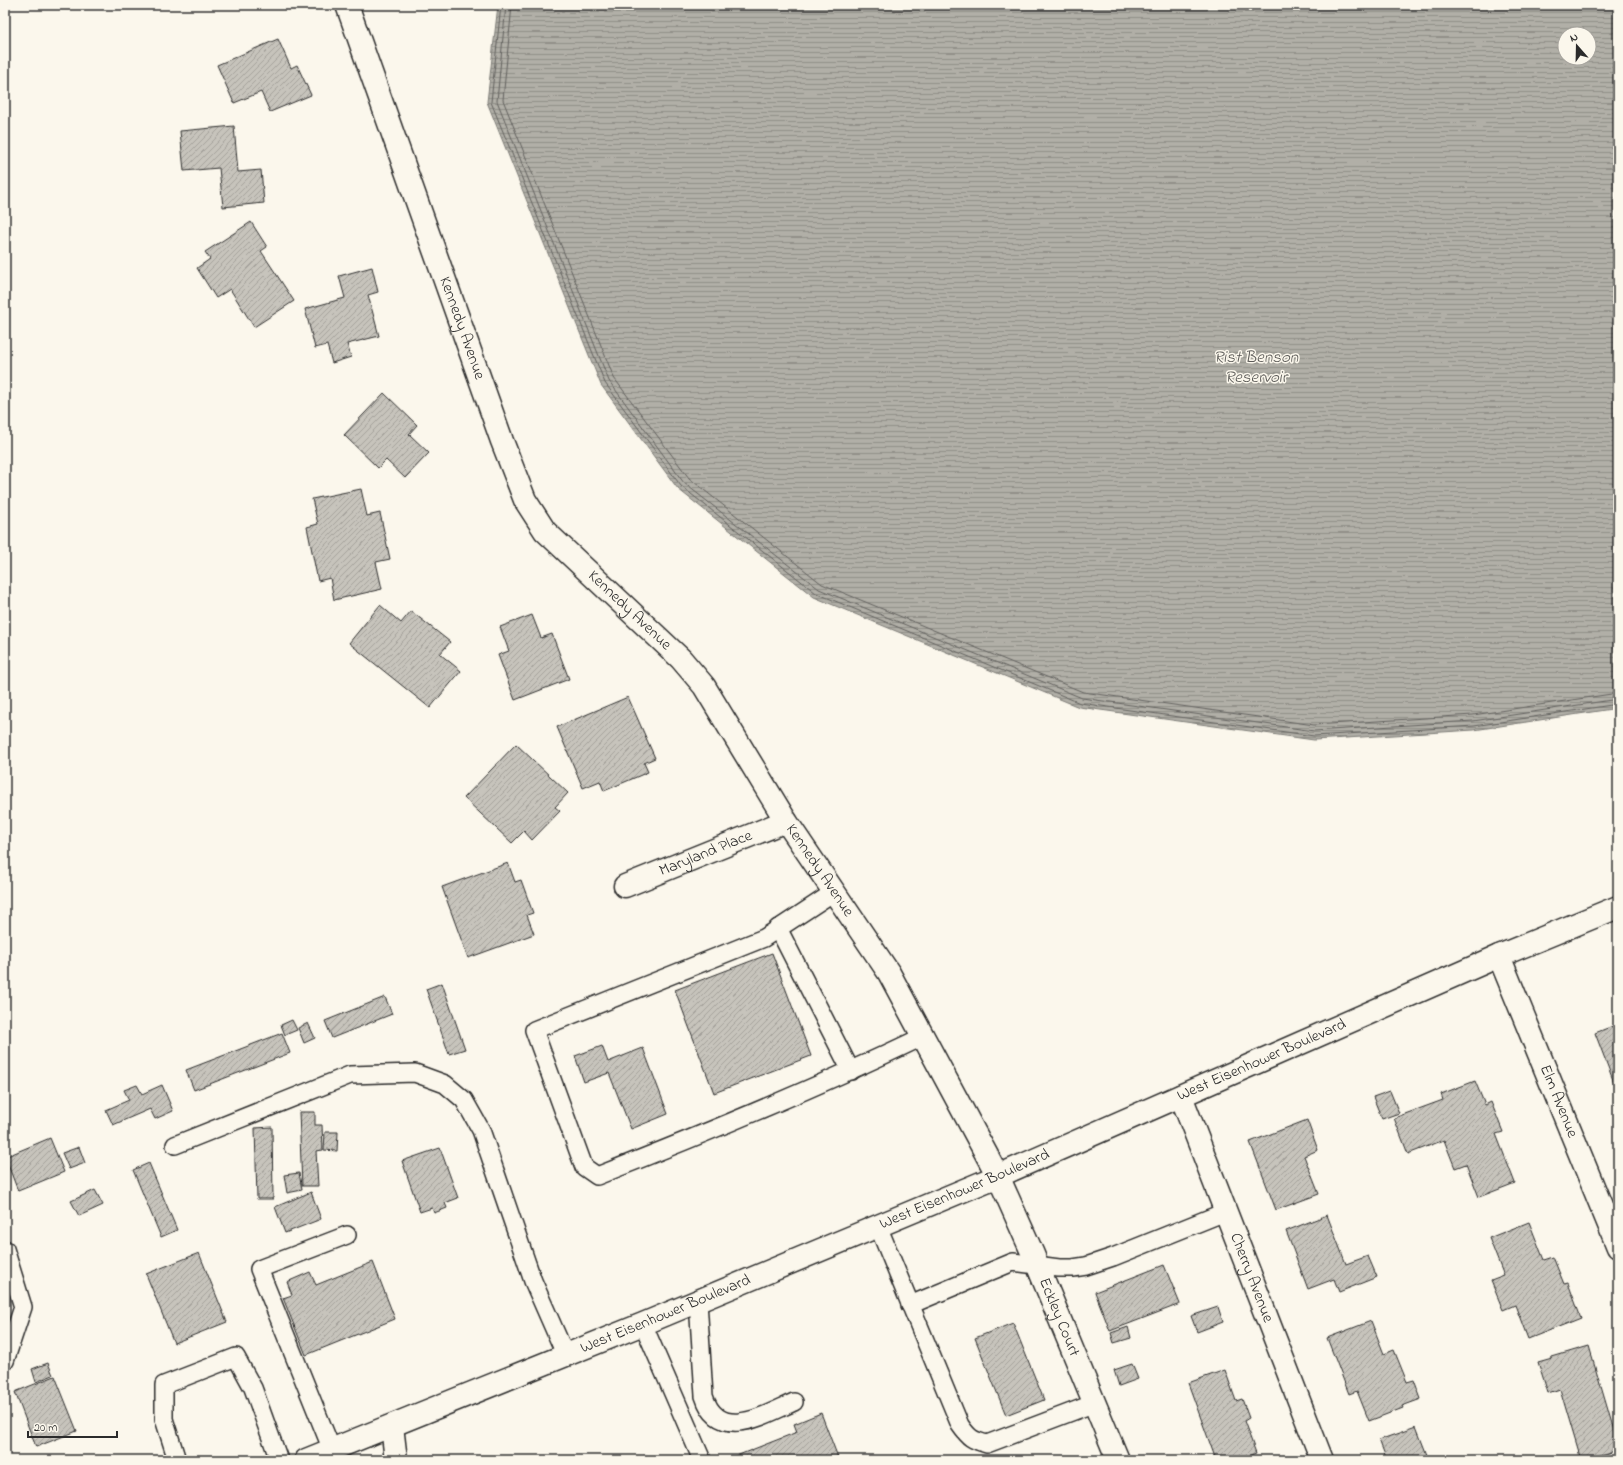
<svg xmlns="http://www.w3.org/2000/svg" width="1623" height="1465" viewBox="0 0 1623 1465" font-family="'Indie Flower',sans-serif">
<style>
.water{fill:url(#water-rules);stroke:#7b7a75;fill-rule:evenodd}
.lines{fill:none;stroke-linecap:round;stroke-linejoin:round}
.shore{stroke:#61605d;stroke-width:1}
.building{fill:url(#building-hatch);stroke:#2b2b2b}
.service-casing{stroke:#2b2b2b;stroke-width:20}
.minor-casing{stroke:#2b2b2b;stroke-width:25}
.secondary-casing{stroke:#2b2b2b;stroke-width:25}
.trunk-casing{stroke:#2b2b2b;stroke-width:25}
.service{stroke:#fbf7ec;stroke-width:17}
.minor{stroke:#fbf7ec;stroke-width:22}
.secondary{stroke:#fbf7ec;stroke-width:22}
.trunk{stroke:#fbf7ec;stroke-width:22}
.labels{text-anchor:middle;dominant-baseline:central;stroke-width:3;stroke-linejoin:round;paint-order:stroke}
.street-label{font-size:16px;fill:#2b2b2b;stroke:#fbf7ec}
.water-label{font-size:17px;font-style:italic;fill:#5a5956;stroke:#fbf7ec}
</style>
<defs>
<pattern id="water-rules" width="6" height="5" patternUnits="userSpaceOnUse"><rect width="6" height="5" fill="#b1afa7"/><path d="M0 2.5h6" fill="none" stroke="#908f88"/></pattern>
<pattern id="building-hatch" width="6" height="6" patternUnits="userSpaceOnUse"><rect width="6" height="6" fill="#c7c4bc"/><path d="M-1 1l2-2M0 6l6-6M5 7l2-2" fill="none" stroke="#a29f99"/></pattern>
</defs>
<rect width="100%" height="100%" fill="#fbf7ec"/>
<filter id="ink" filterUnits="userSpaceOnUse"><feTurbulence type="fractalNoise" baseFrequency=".025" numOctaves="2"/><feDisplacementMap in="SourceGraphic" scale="8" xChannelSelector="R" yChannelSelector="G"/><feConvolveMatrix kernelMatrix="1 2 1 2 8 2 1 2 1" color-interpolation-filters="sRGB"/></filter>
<g filter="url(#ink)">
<path class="water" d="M498,5H1618V708L1474,730L1314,740L1079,707L814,597L678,489L601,385L487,102ZM1565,34H1589V58H1565Z"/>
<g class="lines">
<g class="shore">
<path d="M501,5L491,102L605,383L681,486L816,593L1080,703L1314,736L1474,726L1618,704"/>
<path d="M506,5L497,101L609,381L684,483L819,589L1082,698L1314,731L1473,721L1618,699"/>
<path d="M512,5L503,100L614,378L689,478L822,584L1083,692L1314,725L1473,715L1618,693"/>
</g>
</g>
<g class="building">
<path d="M278,39L291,68L297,65L311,95L270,112L261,92L234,103L217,65Z"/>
<path d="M234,126L238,172L261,170L264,203L223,207L219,168L184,171L180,131Z"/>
<path d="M251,222L267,247L261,251L294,301L254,327L230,289L216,298L197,268L210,259L205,252Z"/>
<path d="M372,267L378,292L368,295L379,336L347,344L351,357L332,363L327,345L315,348L305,309L345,298L339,276Z"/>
<path d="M384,393L417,425L409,434L429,453L405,478L386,460L378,468L344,435Z"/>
<path d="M361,489L367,516L380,513L390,559L376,562L382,589L334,600L330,578L318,581L307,527L318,524L312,499Z"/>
<path d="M380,605L401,623L411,611L450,642L440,654L461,671L430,708L349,643Z"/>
<path d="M532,615L541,638L552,634L569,679L515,700L498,655L509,651L500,627Z"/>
<path d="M628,697L655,758L644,763L648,772L604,791L600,781L583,788L557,727Z"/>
<path d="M516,744L568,793L555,807L560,811L532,840L524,831L512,843L464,798Z"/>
<path d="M508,863L515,882L521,880L533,913L527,915L534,934L468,958L442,887Z"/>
<path d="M772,953L811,1056L714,1093L675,990Z"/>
<path d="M442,983L465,1049L449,1054L426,989Z"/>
<path d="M385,997L392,1014L332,1038L325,1021Z"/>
<path d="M292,1020L297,1030L285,1035L281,1025Z"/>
<path d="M308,1023L315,1038L304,1043L298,1028Z"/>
<path d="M1618,1024V1093L1595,1033Z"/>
<path d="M282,1033L290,1053L194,1090L186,1070Z"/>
<path d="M602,1046L608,1062L643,1048L668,1114L631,1129L609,1073L584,1082L575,1056Z"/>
<path d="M1475,1081L1485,1105L1491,1102L1503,1132L1496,1134L1515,1183L1479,1197L1466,1164L1455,1168L1444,1140L1408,1154L1394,1118L1443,1100L1441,1094Z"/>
<path d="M137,1085L142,1094L162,1085L173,1111L155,1119L150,1109L113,1125L106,1110L129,1100L124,1090Z"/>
<path d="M1390,1091L1399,1113L1382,1119L1373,1097Z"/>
<path d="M299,1112H315V1125H322L323,1150L316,1151L318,1186H302Z"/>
<path d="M1307,1120L1318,1150L1304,1156L1319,1194L1276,1210L1250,1142Z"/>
<path d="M272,1127L273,1199H257L255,1128Z"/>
<path d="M325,1132H338L337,1151L324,1150Z"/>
<path d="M50,1138L64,1172L18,1191L5,1157Z"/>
<path d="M79,1147L85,1163L69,1169L62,1153Z"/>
<path d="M440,1148L458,1198L445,1203L447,1208L434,1213L432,1208L420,1212L402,1161Z"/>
<path d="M149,1163L177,1230L161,1237L133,1170Z"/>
<path d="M299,1173L302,1190L287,1193L284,1175Z"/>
<path d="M95,1190L103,1205L79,1216L71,1201Z"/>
<path d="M311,1192L321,1219L285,1233L275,1207Z"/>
<path d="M1327,1215L1346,1264L1368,1256L1377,1277L1339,1292L1334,1279L1308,1289L1286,1231Z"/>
<path d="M1529,1222L1544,1260L1553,1257L1564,1284L1568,1283L1581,1318L1528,1339L1515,1305L1503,1310L1491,1281L1504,1276L1489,1238Z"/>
<path d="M199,1253L227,1322L174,1343L146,1274Z"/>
<path d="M373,1262L395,1319L306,1355L283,1298L292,1295L287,1282L310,1272L316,1285Z"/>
<path d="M1164,1265L1180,1304L1110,1331L1095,1292Z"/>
<path d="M1218,1307L1223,1322L1197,1332L1191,1316Z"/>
<path d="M1371,1321L1384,1354L1394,1350L1407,1382L1414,1380L1421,1399L1402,1406L1403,1408L1369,1421L1357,1391L1349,1394L1327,1338Z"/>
<path d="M1013,1323L1044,1400L1006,1415L975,1338Z"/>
<path d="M1128,1327L1131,1338L1114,1343L1111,1333Z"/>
<path d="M1589,1346L1618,1444V1450L1581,1460L1560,1389L1548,1393L1538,1362L1552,1358V1357Z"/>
<path d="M48,1363L53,1375L36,1382L32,1369Z"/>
<path d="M1132,1364L1138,1379L1119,1386L1114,1370Z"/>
<path d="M1225,1370L1236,1401L1242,1399L1249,1418L1244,1421L1256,1453L1238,1460H1216L1188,1383Z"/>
<path d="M55,1376L77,1431L36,1447L15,1392Z"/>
<path d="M821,1413L839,1460H726L797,1432L794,1424Z"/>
<path d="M1416,1427L1429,1460H1387L1379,1440Z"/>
<path d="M647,1455L650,1460H634Z"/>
</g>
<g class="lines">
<g class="service-casing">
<g id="service">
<path d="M834,892L764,938L534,1030L584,1167L597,1176C707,1133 816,1088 922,1037"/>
<path d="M778,928L851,1071"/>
<path d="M175,1145L350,1075L415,1073L445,1084L464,1100L481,1130L533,1281L566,1356"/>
<path d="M878,1226L960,1425C969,1438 972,1440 987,1444L1095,1403"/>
<path d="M5,1249L23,1307L5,1361"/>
<path d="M698,1301L704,1396C719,1443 764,1415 794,1402"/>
<path d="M910,1305L1013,1262L1059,1268H1073L1086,1266L1113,1257L1225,1212"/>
<path d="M643,1324L702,1460"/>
<path d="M332,1450L259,1269L347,1235"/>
<path d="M177,1460L164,1419V1385L236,1357L253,1388L279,1460"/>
</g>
</g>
<g class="minor-casing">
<g id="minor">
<path id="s1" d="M347,5L502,441L525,500L545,531L681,659L704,686L786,821L889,973L998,1176L1032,1252L1118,1460"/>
<path id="s2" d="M625,886L786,821"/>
<path id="s3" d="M1499,956L1618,1247"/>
<path id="s4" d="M1181,1096L1322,1460"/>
</g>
</g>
<g class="secondary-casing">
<path id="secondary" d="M392,1426L396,1460"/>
</g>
<g class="trunk-casing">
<g id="trunk">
<path id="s5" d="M306,1460L643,1324L998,1176L1499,956L1618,907"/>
</g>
</g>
<use href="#service" class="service"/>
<use href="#minor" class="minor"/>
<use href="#secondary" class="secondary"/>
<use href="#trunk" class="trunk"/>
</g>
</g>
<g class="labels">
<g class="street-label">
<text stroke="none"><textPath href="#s1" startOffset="343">Kennedy Avenue</textPath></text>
<text stroke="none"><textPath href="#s1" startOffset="679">Kennedy Avenue</textPath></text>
<text stroke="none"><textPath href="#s2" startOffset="87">Maryland Place</textPath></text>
<text stroke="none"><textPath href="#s1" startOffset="1003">Kennedy Avenue</textPath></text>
<text stroke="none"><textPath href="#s5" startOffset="1036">West Eisenhower Boulevard</textPath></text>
<text stroke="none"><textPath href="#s3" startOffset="157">Elm Avenue</textPath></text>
<text stroke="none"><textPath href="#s5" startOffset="712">West Eisenhower Boulevard</textPath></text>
<text stroke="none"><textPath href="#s4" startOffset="195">Cherry Avenue</textPath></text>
<text stroke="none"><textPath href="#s5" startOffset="388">West Eisenhower Boulevard</textPath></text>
<text stroke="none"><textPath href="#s1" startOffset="1511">Eckley Court</textPath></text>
</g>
<g class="water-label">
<text x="1256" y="357">Rist Benson<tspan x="1256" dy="20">Reservoir</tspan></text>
</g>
</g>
<rect width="1623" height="1465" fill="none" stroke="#fbf7ec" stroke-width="20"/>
<rect x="10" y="10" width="1603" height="1445" fill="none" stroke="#2b2b2b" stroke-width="1.5" filter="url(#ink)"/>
<g transform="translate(1577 46) rotate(340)"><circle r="19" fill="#fbf7ec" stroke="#a8a59f"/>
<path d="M0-3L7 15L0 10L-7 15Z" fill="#2b2b2b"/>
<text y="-6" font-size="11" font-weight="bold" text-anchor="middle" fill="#2b2b2b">N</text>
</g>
<path d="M28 1431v6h89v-6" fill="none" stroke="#2b2b2b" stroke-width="2"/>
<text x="34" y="1431" font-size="12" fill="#2b2b2b" stroke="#fbf7ec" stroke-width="3" paint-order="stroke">20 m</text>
</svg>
